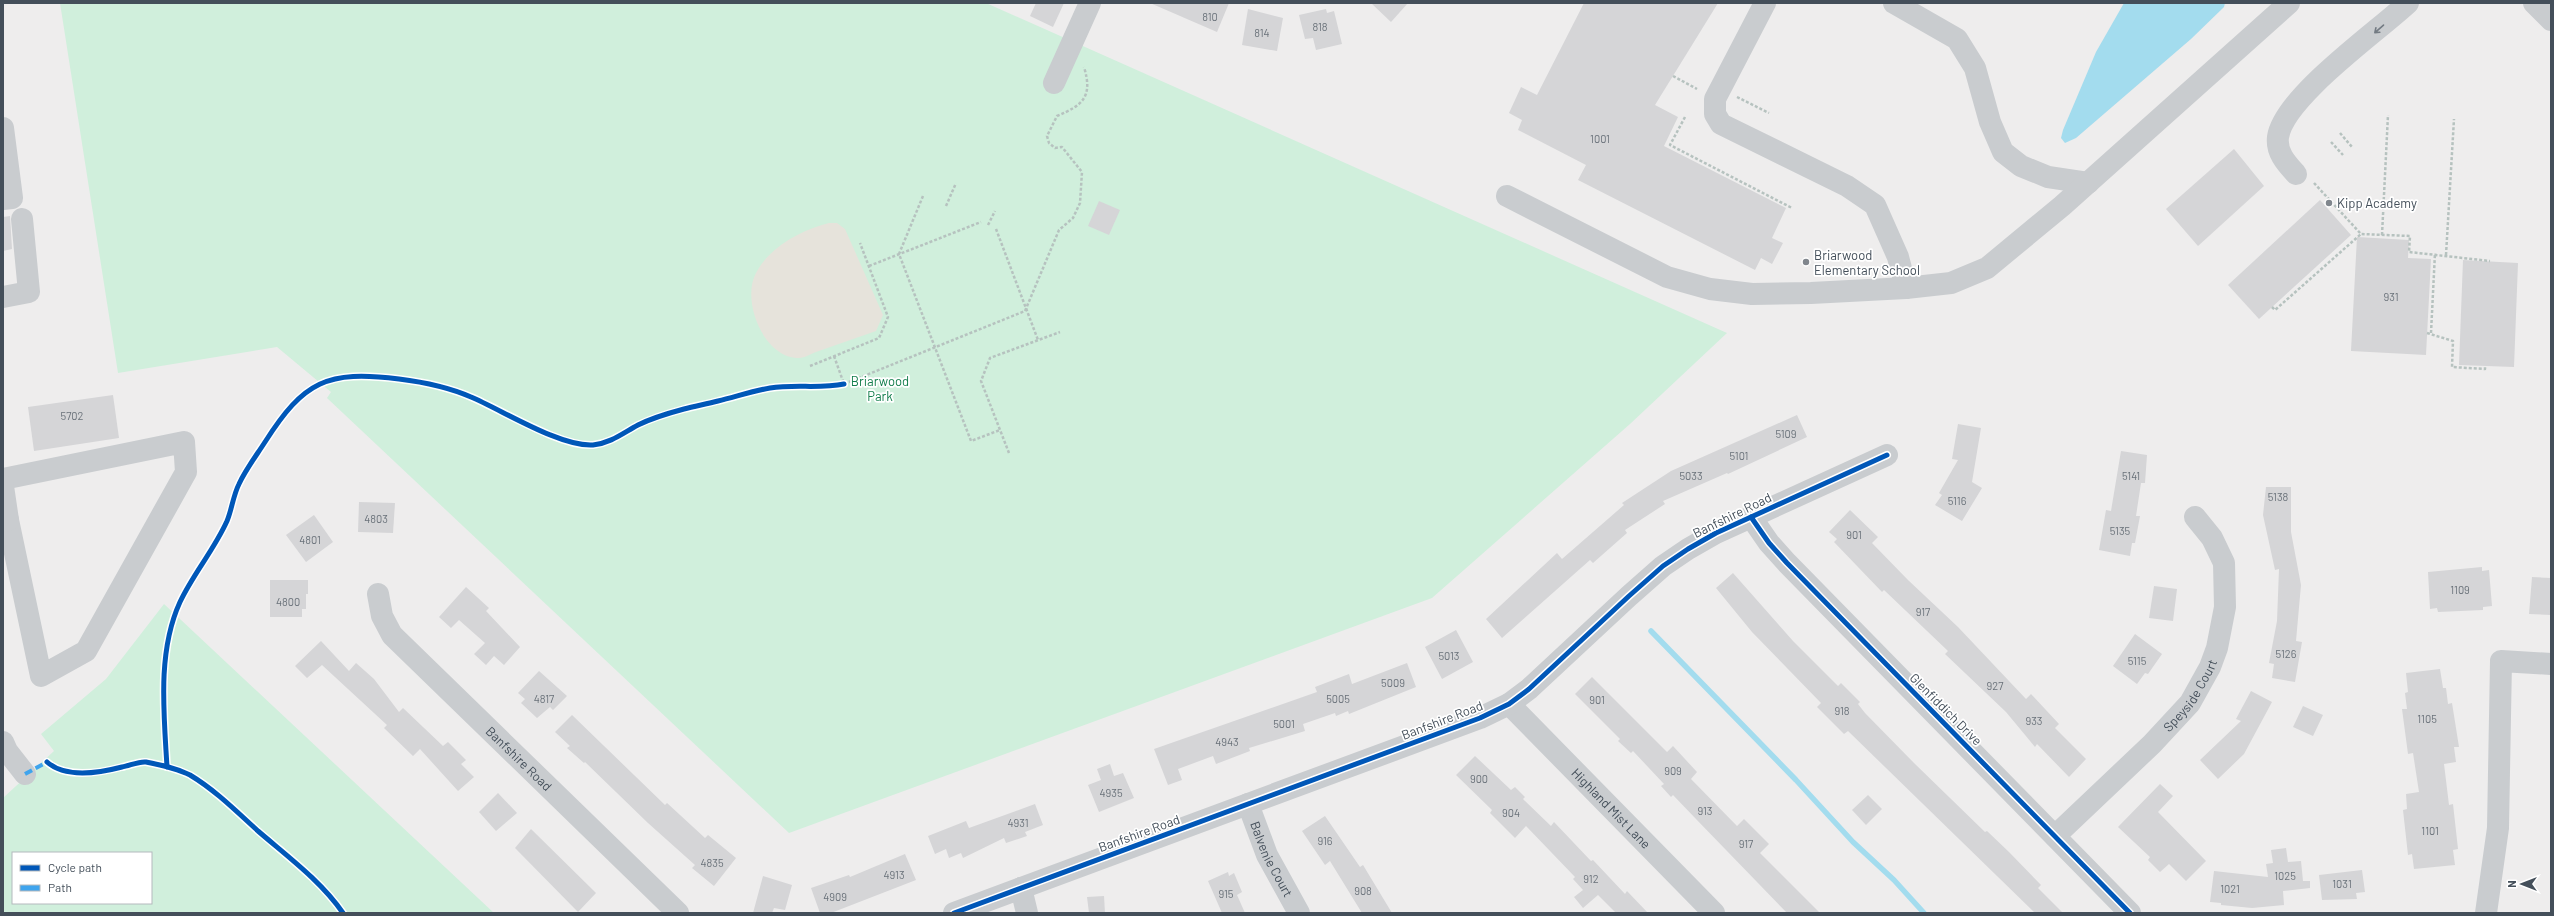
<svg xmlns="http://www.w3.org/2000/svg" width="2554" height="916" viewBox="0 0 2554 916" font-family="Barlow,sans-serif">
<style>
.green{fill:#d0efdc;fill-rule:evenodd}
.sand{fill:#e6e3db}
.water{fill:#a3dcee}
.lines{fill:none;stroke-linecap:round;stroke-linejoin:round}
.stream{stroke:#a3dcee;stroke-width:5.5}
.building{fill:#d5d5d7}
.path{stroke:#b6c2bf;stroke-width:2.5;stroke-dasharray:3 2;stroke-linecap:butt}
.minor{stroke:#c9cccf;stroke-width:22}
.quiet{stroke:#3fa4ed;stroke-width:4;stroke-dasharray:8 4;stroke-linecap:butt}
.cycleway-casing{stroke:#fff;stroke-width:8}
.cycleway{stroke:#0057b8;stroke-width:5}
.oneway{stroke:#737b83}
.poi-dot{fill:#80868d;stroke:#fff;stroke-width:1.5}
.labels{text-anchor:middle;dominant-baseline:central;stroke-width:3.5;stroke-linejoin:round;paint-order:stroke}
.number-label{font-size:11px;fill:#6a727a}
.poi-label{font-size:13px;fill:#444f5a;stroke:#fff;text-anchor:start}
.park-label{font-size:13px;fill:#137e4c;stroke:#fff}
.street-label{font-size:13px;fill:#444f5a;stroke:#fff}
</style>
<rect width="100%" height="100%" fill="#eeeded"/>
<g class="green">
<path d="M60,3H986L1727,333L1630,424L1432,598L789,833L327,398L331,392L277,347L118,373Z"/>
<path d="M164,604L494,913H3V798L54,751L41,734L106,679ZM13,853H151V903H13Z"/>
</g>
<path class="sand" d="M829,223H837L845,229L883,315L876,331C856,338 836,345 816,352C811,354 804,358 799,358C763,358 741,300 756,273C770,246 802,230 829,223Z"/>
<path class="water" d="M2124,3H2225L2224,7L2191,39L2076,138L2065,143L2061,138L2063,130L2096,52Z"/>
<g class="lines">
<path class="stream" d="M1651,631L1796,780L1853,842L1894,880L1924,913"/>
</g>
<g class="building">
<path d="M1036,3H1064L1053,27L1030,16Z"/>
<path d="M1150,3H1229L1217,32Z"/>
<path d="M1371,3H1408L1391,22Z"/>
<path d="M1584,3H1718L1655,105L1678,117L1664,146L1786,208L1772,238L1783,243L1772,264L1761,258L1755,270L1578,180L1586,165L1518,130L1522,120L1509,113L1521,87L1537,95Z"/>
<path d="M1248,9L1283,18L1277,51L1242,45Z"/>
<path d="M1326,9L1327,13L1334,11L1342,44L1316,50L1313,38L1305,39L1299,15Z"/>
<path d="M2234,149L2264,186L2198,246L2166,209Z"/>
<path d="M2320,200L2351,235L2259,319L2228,285Z"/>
<path d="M1099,201L1120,210L1109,235L1088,226Z"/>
<path d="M10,216L12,249L3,251V217Z"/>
<path d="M2357,237L2409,240L2408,258L2431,259L2426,355L2351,351Z"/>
<path d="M2463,260L2518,263L2514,367L2459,365Z"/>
<path d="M113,395L119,438L34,451L28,407Z"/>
<path d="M1797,415L1807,437L1728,474L1727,473L1663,501L1665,504L1625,530L1627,533L1593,563L1590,560L1502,638L1486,619L1557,553L1562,559L1624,505L1622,503L1671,471Z"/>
<path d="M1958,424L1981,428L1972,482L1982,488L1962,521L1935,505L1942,495L1939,493L1958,460L1952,459Z"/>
<path d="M2121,451L2147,455L2145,483H2141L2136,516H2140L2135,543H2132L2130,556L2099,550L2106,510L2111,511Z"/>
<path d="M2266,487H2291V532L2301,585L2296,641L2302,642L2295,682L2272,678L2274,664L2269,663L2277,621L2279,569L2275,570L2263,515Z"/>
<path d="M359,502L395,503L393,533L358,532Z"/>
<path d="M1850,510L1878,537L1872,543L1908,580L1958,627L2026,699L2031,694L2059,724L2055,728L2086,759L2069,777L2037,744L2035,747L2006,712L1945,654L1948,651L1884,590L1882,592L1834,542L1837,539L1829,532Z"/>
<path d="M314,515L333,542L306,562L286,535Z"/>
<path d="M2482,567V571L2489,570L2492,606L2483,607V610L2438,612L2437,608L2430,609L2428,572Z"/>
<path d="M1733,573L1793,641L1838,686L1841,683L1860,702L1858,704L1865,713L1914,763L1985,832L1987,831L2009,852L2041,885L2038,888L2063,913H2035L1848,731L1844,734L1817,707L1821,703L1752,632L1716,588Z"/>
<path d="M2532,577L2551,578V615L2529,614Z"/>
<path d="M270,580H308V594H306V609H302V617H270Z"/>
<path d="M2154,586L2177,589L2173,621L2149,618Z"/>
<path d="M466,587L489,608L486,611L520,647L504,665L494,656L486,665L474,654L485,643L459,620L451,628L439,617Z"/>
<path d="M1456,630L1473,662L1442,679L1425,647Z"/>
<path d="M2135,634L2162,654L2148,674L2145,673L2137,684L2113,666Z"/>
<path d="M321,641L349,671L356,663L374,679L399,712L403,708L443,746L448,742L466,760L461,764L474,777L458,791L420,749L413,756L384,728L387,725L322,665L307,678L295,666Z"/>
<path d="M1407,663L1416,687L1349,714L1348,711L1336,716L1335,713L1303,724L1305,731L1249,748L1250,751L1216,764L1213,756L1178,769L1182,780L1168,785L1154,749L1317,692L1315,687L1349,674L1352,684Z"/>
<path d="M2440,669L2443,688H2446L2448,704L2452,703L2459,747H2454L2456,762L2444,764L2449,805L2453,804L2458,849L2453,850L2455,865L2414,869L2412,854L2408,855L2403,810L2407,809L2406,794L2419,792L2413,753L2408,754L2402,709H2407L2405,693L2408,692L2406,673Z"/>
<path d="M539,671L567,696L553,710L550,707L537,718L521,703L525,699L518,693Z"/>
<path d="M1592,677L1667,752L1673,746L1697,772L1691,779L1737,826L1744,819L1769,844L1760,853L1820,913H1787L1696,819L1673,795L1671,797L1661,786L1664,784L1633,751L1631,753L1618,741L1620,739L1575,694Z"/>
<path d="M2251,691L2272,702L2244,754L2218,779L2200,760L2241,721L2236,719Z"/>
<path d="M2303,706L2323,715L2313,736L2293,727Z"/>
<path d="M572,715L665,805L667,803L705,838L708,835L736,858L714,886L692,868L695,865L648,823L585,762L584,763L567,748L570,746L555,732Z"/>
<path d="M1475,756L1511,790L1515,787L1525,797L1523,799L1551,826L1554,822L1591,861L1593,860L1625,894L1627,891L1648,913H1616L1598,895L1583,908L1574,897L1583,890L1573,879L1575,877L1526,826L1515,838L1490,813L1492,810L1456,775Z"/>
<path d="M1110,764L1114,776L1123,773L1134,798L1099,812L1088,785L1101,780L1097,769Z"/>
<path d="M2160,784L2173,796L2158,812L2206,861L2186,881L2169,864L2160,872L2148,860L2150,857L2118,827Z"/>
<path d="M498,793L517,813L496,831L479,812Z"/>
<path d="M1868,795L1882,809L1866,825L1852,810Z"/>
<path d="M1035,804L1043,825L1025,832L1027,836L1006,843L1004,838L963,858L961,853L949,858L946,849L935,854L928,836L966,821L969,828Z"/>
<path d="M1325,816L1360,867L1363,865L1392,913H1362L1330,861L1325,865L1302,831Z"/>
<path d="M531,829L596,893L578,912L515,848Z"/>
<path d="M2286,848L2288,862L2301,861L2303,881H2310V888L2283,891L2284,905L2252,908L2221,905V903L2210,902L2214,871L2268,877L2266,864L2273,863L2271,850Z"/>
<path d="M905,854L916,880L831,913H820L811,888L849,875L850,877Z"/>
<path d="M2362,870L2365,892L2356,893L2357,899L2322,900L2319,875Z"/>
<path d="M1228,872L1229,876L1234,873L1242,892L1237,895L1245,913H1222L1208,881Z"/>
<path d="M763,876L792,885L785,910L774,908L772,913H753Z"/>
<path d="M1104,896L1105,913H1089L1087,897Z"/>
</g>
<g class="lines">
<g class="path">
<path d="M1673,76L1697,89"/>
<path d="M1737,97L1769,113"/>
<path d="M1685,117L1670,145L1792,208"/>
<path d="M2340,133L2352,147"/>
<path d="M2331,142L2343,155"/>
<path d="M2314,183L2361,234L2410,236L2409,252L2490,261"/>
<path d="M923,196L899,254L971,441L1000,430"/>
<path d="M946,206L956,183"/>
<path d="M988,225L995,211"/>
<path d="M996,229L1038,340"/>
<path d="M2382,235L2388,115"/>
<path d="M2446,255L2454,119"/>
<path d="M869,266L981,222"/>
<path d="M2272,307L2275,310L2361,234"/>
<path d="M2427,333L2453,341L2452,367L2485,369V366"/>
<path d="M2431,333L2435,253"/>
<path d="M834,356L844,384L1025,311L1059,230L1073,218L1080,203L1082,172L1062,147L1055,148L1049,143L1047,136L1057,116C1083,105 1093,97 1084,67"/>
<path d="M810,366L879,338L888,317L860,243"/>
<path d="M1009,453L981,381L990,358L1060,332"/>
</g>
<g class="minor">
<path d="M1765,3L1715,99V114L1721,124L1847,186L1875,205L1898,257L1906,288"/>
<path d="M1894,3L1957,39L1975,68L1990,122L2003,152L2021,166L2048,177L2088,183"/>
<path d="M2534,3L2551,20"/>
<path d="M1054,83L1090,3"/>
<path d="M3,128L12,198L3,199"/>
<path d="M2296,174C2287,164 2276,153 2278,137C2284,97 2377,32 2408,3"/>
<path d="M1507,196L1667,277L1710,289L1752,294L1811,293L1906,288L1951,283L1987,268L2062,206L2289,3"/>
<path d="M3,297L29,292L22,219"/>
<path d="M3,479L184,442L186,472L86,651L41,676L8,520"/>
<path d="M3,486L8,520L3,521"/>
<path d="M1751,517L1769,543L1787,563L2130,913"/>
<path id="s1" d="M378,594L382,616L392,635L678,913"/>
<path id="s2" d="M1509,704L1714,913"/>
<path d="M3,742L7,751L25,774"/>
<path id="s3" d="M1248,804L1267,855L1299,913"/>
<path id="s4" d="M2055,836L2152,744L2190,703L2210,667L2217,648L2225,607L2224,563L2212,538L2195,517"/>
<path d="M1021,888L1027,913"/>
<path d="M954,913L1480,718L1509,704L1529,689L1629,596L1663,566L1688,549L1716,533L1887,455"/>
<path d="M2486,913L2498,828L2501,661L2551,664"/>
</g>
<path class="quiet" d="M25,774L47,762"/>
<g class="cycleway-casing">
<g id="cycleway">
<path d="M1751,517L1769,543L1787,563L2130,913"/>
<path d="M47,762C66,779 99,773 122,767C129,766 139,761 146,762C161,765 176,768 190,775C215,790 236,811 258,831C287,856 321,881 343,913"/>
<path d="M167,767C164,714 157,652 180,602C193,574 214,550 227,521C232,509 233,496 239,484C246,469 256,456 265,442C304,381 327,370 399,379C423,382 448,387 471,397C502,410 560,447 593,445C611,443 623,433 638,425C652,418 669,413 684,409C695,406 707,404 718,401C735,397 752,391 770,388C795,384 820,389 844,384"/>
<path d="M954,913L1480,718L1509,704L1529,689L1629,596L1663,566L1688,549L1716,533L1887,455"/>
</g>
</g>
<use href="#cycleway" class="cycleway"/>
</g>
<defs><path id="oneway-shaft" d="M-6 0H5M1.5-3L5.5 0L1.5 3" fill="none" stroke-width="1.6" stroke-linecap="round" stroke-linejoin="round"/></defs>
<use class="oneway" href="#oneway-shaft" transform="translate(2379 29) rotate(139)"/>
<g class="poi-dot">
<circle cx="2329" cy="203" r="4"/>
<circle cx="1806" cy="262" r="4"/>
</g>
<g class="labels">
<g class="number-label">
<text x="1210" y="16">810</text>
<text x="1320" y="26">818</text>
<text x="1262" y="32">814</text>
<text x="1600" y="138">1001</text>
<text x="2391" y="296">931</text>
<text x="72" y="415">5702</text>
<text x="1786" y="433">5109</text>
<text x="1739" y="455">5101</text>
<text x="1691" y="475">5033</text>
<text x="2131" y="475">5141</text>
<text x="2278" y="496">5138</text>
<text x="1957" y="500">5116</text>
<text x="376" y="518">4803</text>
<text x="2120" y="530">5135</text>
<text x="1854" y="534">901</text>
<text x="310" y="539">4801</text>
<text x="2460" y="589">1109</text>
<text x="288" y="601">4800</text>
<text x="1923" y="611">917</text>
<text x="2286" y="653">5126</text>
<text x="1449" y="655">5013</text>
<text x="2137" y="660">5115</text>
<text x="1393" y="682">5009</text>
<text x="1995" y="685">927</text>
<text x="544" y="698">4817</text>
<text x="1338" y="698">5005</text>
<text x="1597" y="699">901</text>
<text x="1842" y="710">918</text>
<text x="2427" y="718">1105</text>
<text x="2034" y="720">933</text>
<text x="1284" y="723">5001</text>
<text x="1227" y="741">4943</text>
<text x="1673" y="770">909</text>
<text x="1479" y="778">900</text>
<text x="1111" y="792">4935</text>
<text x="1705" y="810">913</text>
<text x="1511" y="812">904</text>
<text x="1018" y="822">4931</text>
<text x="2430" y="830">1101</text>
<text x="1325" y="840">916</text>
<text x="1746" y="843">917</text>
<text x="712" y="862">4835</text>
<text x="894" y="874">4913</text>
<text x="2285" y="875">1025</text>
<text x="1591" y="878">912</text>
<text x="2342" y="883">1031</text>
<text x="2230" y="888">1021</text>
<text x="1363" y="890">908</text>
<text x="1226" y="893">915</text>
<text x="835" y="896">4909</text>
</g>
<g class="poi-label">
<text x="2337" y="203">Kipp Academy</text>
<text x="1814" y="255">Briarwood<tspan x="1814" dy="15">Elementary School</tspan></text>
</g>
<g class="park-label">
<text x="880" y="381">Briarwood<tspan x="880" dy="15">Park</tspan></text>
</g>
<g class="street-label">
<text transform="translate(1732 515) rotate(-26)">Banfshire Road</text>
<text stroke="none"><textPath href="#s4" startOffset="196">Speyside Court</textPath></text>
<text transform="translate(1946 709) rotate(45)">Glenfiddich Drive</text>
<text transform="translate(1442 720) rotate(-21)">Banfshire Road</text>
<text stroke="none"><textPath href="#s1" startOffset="221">Banfshire Road</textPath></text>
<text stroke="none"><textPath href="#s2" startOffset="146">Highland Mist Lane</textPath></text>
<text transform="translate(1139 833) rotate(-20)">Banfshire Road</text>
<text stroke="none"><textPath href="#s3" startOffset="60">Balvenie Court</textPath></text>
</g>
</g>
<rect width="2554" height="916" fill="none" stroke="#444f5a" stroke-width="8"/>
<rect x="12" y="852" width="140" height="52" fill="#ffffff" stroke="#b4b9bd"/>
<rect x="20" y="865" width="20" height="6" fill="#0057b8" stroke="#b4b9bd"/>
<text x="48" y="872" font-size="12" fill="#444f5a">Cycle path</text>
<rect x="20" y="885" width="20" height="6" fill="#3fa4ed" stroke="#b4b9bd"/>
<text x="48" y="892" font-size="12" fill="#444f5a">Path</text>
<g transform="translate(2522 884) rotate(270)" stroke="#ffffff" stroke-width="3" paint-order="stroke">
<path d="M0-3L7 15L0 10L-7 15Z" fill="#444f5a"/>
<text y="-6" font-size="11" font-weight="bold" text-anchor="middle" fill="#444f5a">N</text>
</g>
</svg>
